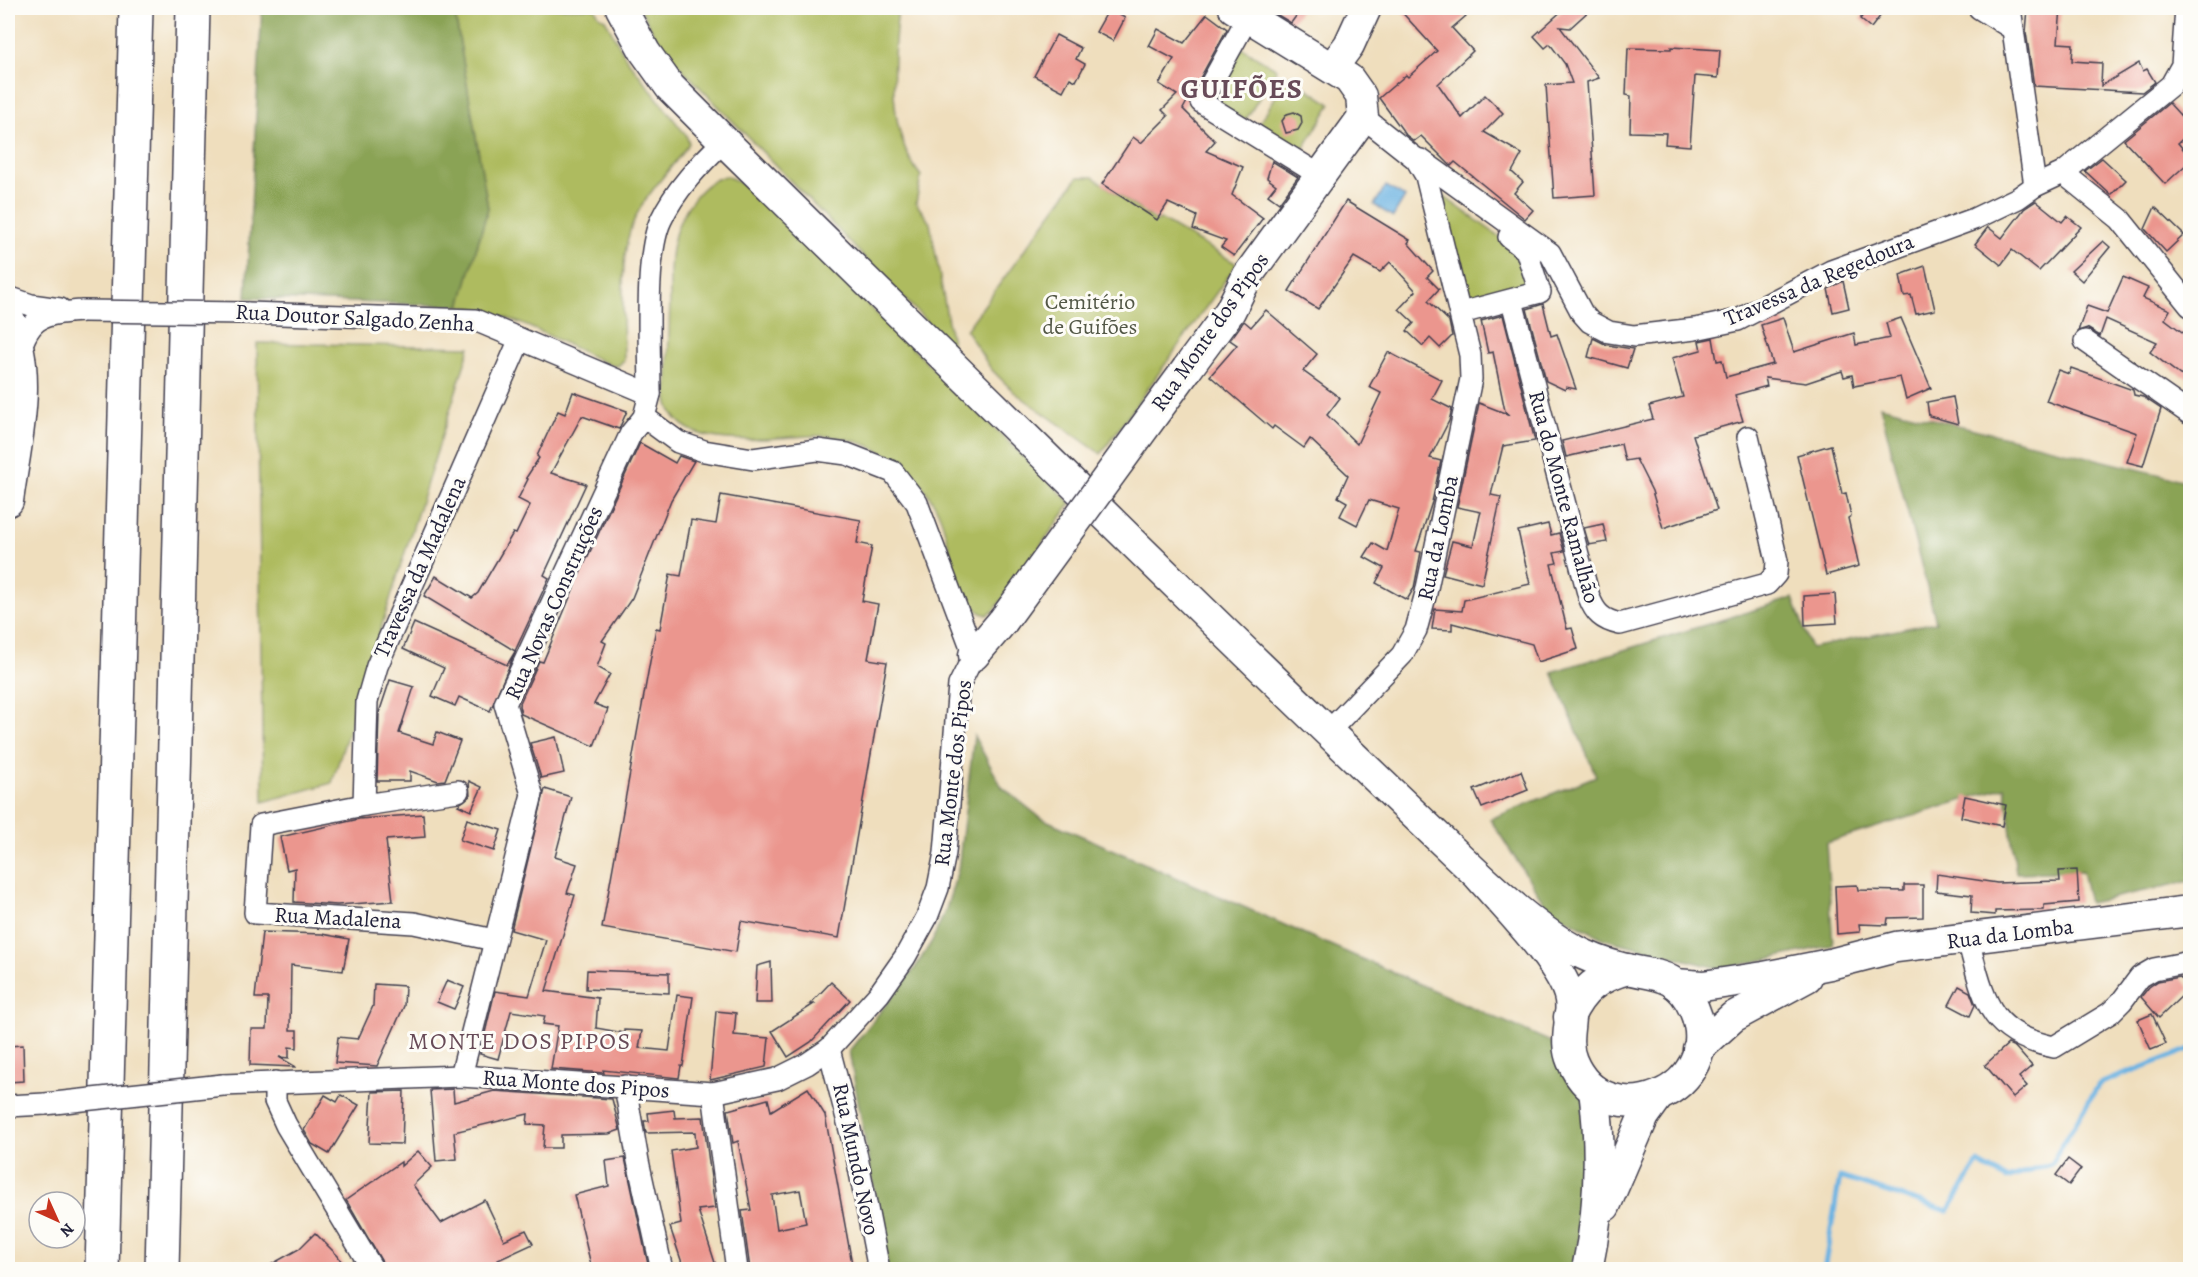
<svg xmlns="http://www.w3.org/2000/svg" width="2198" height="1277" viewBox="0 0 2198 1277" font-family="Alegreya,serif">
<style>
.green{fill:#aebb5e;stroke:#686e4c;stroke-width:1.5}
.forest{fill:#8aa355;stroke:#566248;stroke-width:1.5}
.water{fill:#6ab2e2;stroke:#466a8e;stroke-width:1.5}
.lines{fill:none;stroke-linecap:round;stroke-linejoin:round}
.stream{stroke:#6ab2e2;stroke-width:5}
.building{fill:#eb968e;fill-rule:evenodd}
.street-casing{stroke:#413e4e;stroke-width:24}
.secondary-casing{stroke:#413e4e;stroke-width:33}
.highway-casing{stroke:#413e4e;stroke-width:36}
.street{stroke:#fff;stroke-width:21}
.secondary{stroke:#fff;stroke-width:30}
.highway{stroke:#fff;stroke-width:33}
.street-bridge-casing{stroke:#413e4e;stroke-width:24;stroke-linecap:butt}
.secondary-bridge-casing{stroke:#413e4e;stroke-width:33;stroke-linecap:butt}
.street-bridge{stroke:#fff;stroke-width:21}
.secondary-bridge{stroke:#fff;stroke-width:30}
.labels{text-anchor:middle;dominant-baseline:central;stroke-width:6;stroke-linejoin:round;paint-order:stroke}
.street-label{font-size:22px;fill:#22223b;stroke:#fdfcf7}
.park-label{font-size:22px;fill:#535847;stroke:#fdfcf7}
.neighbourhood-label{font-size:24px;letter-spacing:1.5px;fill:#684b58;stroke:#fdfcf7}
.district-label{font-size:28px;font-weight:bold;letter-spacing:1.5px;fill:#684b58;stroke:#fdfcf7}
</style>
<rect width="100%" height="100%" fill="#fdfcf7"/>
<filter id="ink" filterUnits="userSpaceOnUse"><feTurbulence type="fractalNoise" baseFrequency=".0167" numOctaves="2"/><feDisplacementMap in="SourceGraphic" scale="12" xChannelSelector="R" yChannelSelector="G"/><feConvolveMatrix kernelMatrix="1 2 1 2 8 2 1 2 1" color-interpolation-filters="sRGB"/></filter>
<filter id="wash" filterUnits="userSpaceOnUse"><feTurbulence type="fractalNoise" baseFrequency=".008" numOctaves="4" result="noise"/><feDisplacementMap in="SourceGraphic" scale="24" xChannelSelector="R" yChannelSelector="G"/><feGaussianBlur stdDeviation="1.35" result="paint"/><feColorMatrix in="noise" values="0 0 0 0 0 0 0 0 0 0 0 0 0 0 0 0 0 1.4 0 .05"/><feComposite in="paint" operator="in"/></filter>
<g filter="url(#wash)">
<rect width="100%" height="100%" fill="#efdebd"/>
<g class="green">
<path d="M454,8H595L599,16L605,19L626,58L686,135L689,143C670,172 640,198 630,231C619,265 624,324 624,360L618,366L610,365C562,343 513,314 460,306L488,208Z"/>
<path d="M640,8H898C893,61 885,131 921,176L916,203L930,223L953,349L661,47Z"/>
<path d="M1240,47L1277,69L1245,121L1209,99Z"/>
<path d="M1288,76L1331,104L1299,156L1256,129Z"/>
<path d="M727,176L745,185L1071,503L994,611L987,615C956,607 951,542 940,516C927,484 899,458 867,445C848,438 828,435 809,436C769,437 679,455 667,400C668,367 669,333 670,299C670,279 669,256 675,235C681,213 702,179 727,176Z"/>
<path d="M1078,177H1093L1157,222L1160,219L1237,264L1101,454L1014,392L991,369L966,330Z"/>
<path d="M1436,191L1522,253L1532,287L1463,305Z"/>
<path d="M257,343L470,347L332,783L263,802Z"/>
</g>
<g class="forest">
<path d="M262,8H454L488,208L460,306L246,298Z"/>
<path d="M1880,406L2190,482V881L2089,903L2082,871L2016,873L2005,787L1826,843L1833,945L1721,969L1604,939L1548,909L1490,819L1596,776L1552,672L1793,598L1811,648L1936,622Z"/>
<path d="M974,736L1002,787L1041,818L1558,1045L1593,1120L1575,1269H888L849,1051L915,968L932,941L946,909L958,870Z"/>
</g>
<path class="water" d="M1386,186L1405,197L1393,217L1374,205Z"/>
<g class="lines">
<path class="stream" d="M1824,1270L1840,1177L1948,1211L1978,1163L2007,1179L2051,1164L2099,1084L2190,1049"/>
</g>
<g id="blocks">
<g class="building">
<path d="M1266,8H1302L1291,23Z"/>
<path d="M1398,8H1459L1466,16L1452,28L1473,51L1438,84L1462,118L1485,95L1503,113L1484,132L1522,154L1512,172L1523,182L1514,193L1533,210L1525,219L1455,162L1451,166L1421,136L1414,141L1406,135L1379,98L1406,75L1408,77L1437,51Z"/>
<path d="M1565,8H1592L1570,28L1560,27L1599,78L1587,82L1595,195L1554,198L1546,85L1572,83L1565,64L1550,44L1545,48L1534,36Z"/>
<path d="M1869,8L1881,15L1871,28L1860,19Z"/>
<path d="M2028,8H2061L2058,43L2073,44L2072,61L2102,63L2101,86L2139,63L2143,71L2147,69L2155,82L2142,92L2034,86L2026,32Z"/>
<path d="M1109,9L1125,18L1113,41L1096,32Z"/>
<path d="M1207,14L1227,29L1183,109L1215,141L1206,151L1243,167L1232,195L1263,218L1234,256L1221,247L1226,241L1193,229L1197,216L1168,203L1157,220L1102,184L1133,137L1141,143L1168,116L1162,110L1177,95L1159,84L1174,59L1149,46L1158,29L1184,43Z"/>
<path d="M1056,35L1081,48L1076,59L1085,64L1076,81L1070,78L1063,91L1034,76Z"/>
<path d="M1671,47L1720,50L1718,78L1695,76L1690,146L1665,144L1666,133L1630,132L1631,96L1626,95L1628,48L1671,49Z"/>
<path d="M2169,103L2190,126V132L2178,143L2190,157V161L2165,184L2124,140Z"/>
<path d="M1294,112L1301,116L1302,123L1298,130L1286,133L1282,121L1287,114Z"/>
<path d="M2102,158L2126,180L2111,195L2085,171Z"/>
<path d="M1272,161L1298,177L1279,203L1268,195L1276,185L1267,178Z"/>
<path d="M1346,201L1410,240L1408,243L1433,271L1427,277L1439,289L1428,301L1449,321L1452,336L1440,348L1430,338L1423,346L1407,331L1414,323L1399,309L1416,291L1390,262L1380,272L1354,257L1318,309L1289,291Z"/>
<path d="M2036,201L2062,222L2067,216L2081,227L2039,271L2012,250L2001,265L1975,244L1988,227L2002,238L2024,209Z"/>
<path d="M2155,207L2184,235L2166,252L2145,229Z"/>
<path d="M2103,241L2110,247L2082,281L2071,271Z"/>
<path d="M1925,266L1935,310L1916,314L1911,295L1904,296L1900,275Z"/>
<path d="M2123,277L2148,288L2143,298L2170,310L2165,319L2190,338V378L2180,375L2150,352L2157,342L2106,319L2100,336L2087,328L2078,331L2087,306L2107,313Z"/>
<path d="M1843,281L1849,308L1833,312L1828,289Z"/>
<path d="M1543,304L1551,336L1557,334L1576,389L1566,387L1565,390L1546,381L1527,309Z"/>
<path d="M1266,310L1317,354L1303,371L1340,398L1327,415L1357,444L1381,393L1369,387L1388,352L1442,380L1432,399L1452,409L1449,421L1430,458L1441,461L1432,502L1416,551L1421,552L1414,588L1407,600L1376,583L1384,568L1364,557L1373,543L1387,551L1399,509L1369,500L1357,525L1340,516L1347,502L1338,497L1348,475L1310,439L1304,448L1274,426L1272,429L1210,376L1237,345L1230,340L1244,321L1251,327Z"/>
<path d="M1503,315L1535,441L1503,446L1491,495L1501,497L1482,584L1443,574L1452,541L1473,546L1480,515L1481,512L1457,507L1479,403L1510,415L1505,411L1493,352L1488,353L1481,321Z"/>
<path d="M1783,318L1794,352L1854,333L1856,345L1890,338L1886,323L1901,318L1931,388L1906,399L1900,377L1854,386L1852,375L1844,377L1842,371L1806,383L1765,378L1767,386L1735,395L1743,421L1693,435L1717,510L1663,528L1652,491L1636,459L1625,461L1621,444L1566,457L1562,441L1653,419L1649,406L1683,397L1672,358L1701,350L1699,341L1713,338L1717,361L1722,360L1726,377L1773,364L1761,325Z"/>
<path d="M1593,338L1607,345L1633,349L1627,368L1588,357Z"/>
<path d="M2071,368L2133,390L2134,395L2143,397L2161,409L2143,466L2127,462L2137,433L2046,401L2058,370L2069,374Z"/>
<path d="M573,392L627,411L619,429L582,416L551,473L586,484L544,575L549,578L515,651L424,596L436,576L472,598L478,593L513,533L516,534L530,505L518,499L528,479L526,478L539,458L537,456L558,411L565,414Z"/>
<path d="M1953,397L1958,424L1929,416L1927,402Z"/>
<path d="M640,443L675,463L679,456L694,461L671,500L632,598L602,641L606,643L597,667L610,674L594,704L608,709L594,746L521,714L519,705L539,661L543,662L578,578Z"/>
<path d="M1831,445L1842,494L1846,493L1851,516L1848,518L1859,566L1826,575L1797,455Z"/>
<path d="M721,495L861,520L857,543L872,546L862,601L878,604L868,659L887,662L839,938L741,921L736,952L602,928L656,628L660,629L670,574L681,576L691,520L716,524Z"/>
<path d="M1548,524L1551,535L1559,533L1564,551L1554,553L1557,563L1551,564L1567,629L1572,628L1578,649L1538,662L1532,644L1452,623V630L1432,629L1435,609L1462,611L1464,600L1530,584L1518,531Z"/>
<path d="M1603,524L1607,542L1589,545L1584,528Z"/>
<path d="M1835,594L1837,623L1805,625L1804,596Z"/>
<path d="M414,623L507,665L516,650L490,711L459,697L455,706L432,696L444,668L403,649Z"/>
<path d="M390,680L414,687L399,733L433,744L437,732L460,741L445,780L438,781L410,771V781H377L379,713Z"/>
<path d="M556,737L564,773L541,778L530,743Z"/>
<path d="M1521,771L1528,790L1482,808L1474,790Z"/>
<path d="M469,781L482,787L471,811L458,805L470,796Z"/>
<path d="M545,789L571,797L555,857L577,864L567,893L575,895L546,991L598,998L596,1028L624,1033V1030L642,1031L639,1048L669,1051L677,995L693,997L683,1066H681L679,1078L603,1070L604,1073L551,1069L558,1026L543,1024L545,1016L511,1011L498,1059L480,1054L495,991L529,996L546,940L511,930Z"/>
<path d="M1965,796L2006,805L2002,826L1961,817Z"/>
<path d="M423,814L425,837L386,840L393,901L337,905L294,902L295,868L287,870L280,837L359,819Z"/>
<path d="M467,819L501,830L494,851L460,840Z"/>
<path d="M2077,870L2079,902L2044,905V910L1995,911V915L1971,913L1972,895L1936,891L1937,874L1997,883L2060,881L2059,871Z"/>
<path d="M1857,885L1858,890L1904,891V885H1923V917L1888,918L1887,925L1859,924L1860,932L1837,934L1835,886Z"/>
<path d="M262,932L322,934L349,939L343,971L291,965L290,1030H297V1048L289,1047V1058L279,1057L296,1067L250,1065L251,1029H267L268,998H255Z"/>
<path d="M771,962L772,1003H755L757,966Z"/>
<path d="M587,970L669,973V993L586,989Z"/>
<path d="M2180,977L2190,988L2159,1018L2141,997L2149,987L2158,981Z"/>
<path d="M447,980L464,987L454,1009L437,1002Z"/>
<path d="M831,982L850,1000L811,1042L788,1057L772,1031L814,1004H810Z"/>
<path d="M374,984L405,986L404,1006L377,1066L335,1063L338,1037L358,1039L373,1006Z"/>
<path d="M1959,986L1970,992L1975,1005L1970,1016L1949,1005Z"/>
<path d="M716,1011L736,1013L734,1035L769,1038L766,1067L710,1080Z"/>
<path d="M2152,1014L2166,1044L2151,1050L2138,1020Z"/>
<path d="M2008,1044L2015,1047L2032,1066L2019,1077L2027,1086L2013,1098L1985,1065Z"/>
<path d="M23,1045L24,1081L8,1082V1046Z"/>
<path d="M808,1088L825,1115L853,1269H750L742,1211L751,1210L738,1141L733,1143L728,1110L768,1099L771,1111ZM800,1190L806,1223L777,1229L772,1195Z"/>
<path d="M453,1089L454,1102L494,1091L612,1099L620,1130L609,1134L561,1135V1148H543L545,1125L527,1124L528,1114L454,1132L457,1159L436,1161L430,1090Z"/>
<path d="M404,1091L402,1144L369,1143L372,1092Z"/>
<path d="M325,1095L337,1102L341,1095L359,1105L329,1154L312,1144L304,1130Z"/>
<path d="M674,1110L675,1118L703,1117L715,1208L698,1210L717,1269H684L670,1227L681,1224L671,1151L696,1147L695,1132L646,1133L644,1121H649L648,1113Z"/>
<path d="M418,1151L432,1167L413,1185L441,1223L485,1200L504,1240L526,1230L533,1244L498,1260L502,1269H386L346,1200L401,1162V1166Z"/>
<path d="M625,1158L649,1269H592L574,1195L609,1186L606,1161Z"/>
<path d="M2068,1159L2081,1169L2069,1185L2056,1175Z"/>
<path d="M315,1233L338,1256L346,1269H263L299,1249Z"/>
</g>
</g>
</g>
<g filter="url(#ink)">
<use href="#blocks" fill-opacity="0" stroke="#413e4e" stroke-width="1.5"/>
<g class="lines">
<g class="street-casing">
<g id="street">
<path d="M1979,8L2013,29"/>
<path d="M2010,8L2035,186"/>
<path d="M1248,17L1201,102L1321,176"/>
<path d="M1416,159L1421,160L1550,253L1582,313L1590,322L1609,332L1634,336L1695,329L1738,320L1831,271L1974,219L2018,198L2035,186L2063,173L2171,85L2182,65L2186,8"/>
<path d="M2063,173L2120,219L2190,306"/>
<path d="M8,297L31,305L60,309"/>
<path d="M1512,301L1589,597C1595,613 1602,620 1620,624L1767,584L1776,574L1777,561L1748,437"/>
<path d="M247,313L475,320L650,394"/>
<path d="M1461,313L1540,292L1526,250L1509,237"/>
<path d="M2085,341L2190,414"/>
<path d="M20,351C30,314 47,314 82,311"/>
<path d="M1328,732L1402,655L1416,630L1426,593L1471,379L1470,355L1426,176L1416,159L1363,117"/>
<path d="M458,791L364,805L261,825L255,913L414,923L494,940"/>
<path d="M364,805L367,701L377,666L520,339"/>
<path d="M1968,940C1984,998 1987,1034 2054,1047L2110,1013L2122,1001L2140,977L2154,969L2190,962"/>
<path d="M829,1049L857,1157L879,1270"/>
<path d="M461,1076L532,794L505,704L631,433L644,417L650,394C650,352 644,255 661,220C675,190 700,164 724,141"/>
<path d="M275,1082V1101L286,1125L373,1270"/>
<path d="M223,1085L461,1076L713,1093L777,1079L807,1064L829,1049L879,994L905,957L927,917L938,888L945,853L959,685L974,655L917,503L893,472L847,454L817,450L753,459L704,451L678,442L644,417"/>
<path d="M625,1086L638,1161L662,1270"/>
<path d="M713,1093L737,1270"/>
<path d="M8,1106L45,1104"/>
</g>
</g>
<g class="secondary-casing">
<g id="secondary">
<path d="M621,8L645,52L670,87L724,141C968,380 1210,621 1458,856C1489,886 1535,929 1573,949C1589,958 1606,964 1622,968C1655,976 1677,972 1694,1009C1729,1089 1606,1142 1572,1061C1563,1040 1573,1021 1570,1000C1565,966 1501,902 1477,874"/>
<path d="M1332,68L1349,45L1366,8"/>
<path d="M8,316C35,373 16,441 8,501"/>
<path d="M1187,369L1230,311L1248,275L1363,117L1361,96L1349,79L1234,8"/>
<path d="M974,655L1003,621"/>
<path d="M1675,984L1703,986L1764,977L1830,964L1896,947L2190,911"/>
<path d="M1569,1017C1582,989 1598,977 1628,969"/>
<path d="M1698,1049L1733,1017L1807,977"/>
<path d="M1605,1206L1644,1116L1657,1098"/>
<path d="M1587,1270C1600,1210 1602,1150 1594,1090"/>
</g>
</g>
<g class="highway-casing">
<g id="highway">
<path d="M102,1270L136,8"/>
<path d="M162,1270L193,8"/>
</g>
</g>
<use href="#street" class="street"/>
<use href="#secondary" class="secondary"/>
<use href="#highway" class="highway"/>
<g class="street-bridge-casing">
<g id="street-bridge">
<path d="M82,311L247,313"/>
<path d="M45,1104L223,1085"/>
</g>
</g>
<g class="secondary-bridge-casing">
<path id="secondary-bridge" d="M1003,621L1187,369"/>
</g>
<use href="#street-bridge" class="street-bridge"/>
<use href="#secondary-bridge" class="secondary-bridge"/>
</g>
</g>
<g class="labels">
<g class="street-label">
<text transform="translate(1819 280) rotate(-23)">Travessa da Regedoura</text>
<text transform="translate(355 318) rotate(3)">Rua Doutor Salgado Zenha</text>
<text transform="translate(1210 332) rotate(-55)">Rua Monte dos Pipos</text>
<text transform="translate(1564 497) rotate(75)">Rua do Monte Ramalhão</text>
<text transform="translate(1438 538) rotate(-78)">Rua da Lomba</text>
<text transform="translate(420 567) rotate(-66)">Travessa da Madalena</text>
<text transform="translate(554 603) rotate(-66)">Rua Novas Construções</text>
<text transform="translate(953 773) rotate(-83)">Rua Monte dos Pipos</text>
<text transform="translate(338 918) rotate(3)">Rua Madalena</text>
<text transform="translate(2010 934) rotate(-7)">Rua da Lomba</text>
<text transform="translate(576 1084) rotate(4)">Rua Monte dos Pipos</text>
<text transform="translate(856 1159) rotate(78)">Rua Mundo Novo</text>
</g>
<g class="park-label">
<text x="1090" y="302">Cemitério<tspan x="1090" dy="25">de Guifões</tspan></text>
</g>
<g class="neighbourhood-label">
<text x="520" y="1041">MONTE DOS PIPOS</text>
</g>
<g class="district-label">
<text x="1242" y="89">GUIFÕES</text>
</g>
</g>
<rect width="2198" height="1277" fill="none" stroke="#fdfcf7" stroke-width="30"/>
<g transform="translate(57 1220) rotate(135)"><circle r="28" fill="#fdfcf7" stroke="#a5a5ac" stroke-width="1.5"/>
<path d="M0-4.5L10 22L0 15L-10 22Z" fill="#c8321e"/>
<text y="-9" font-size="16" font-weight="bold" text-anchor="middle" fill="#22223b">N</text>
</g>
</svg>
